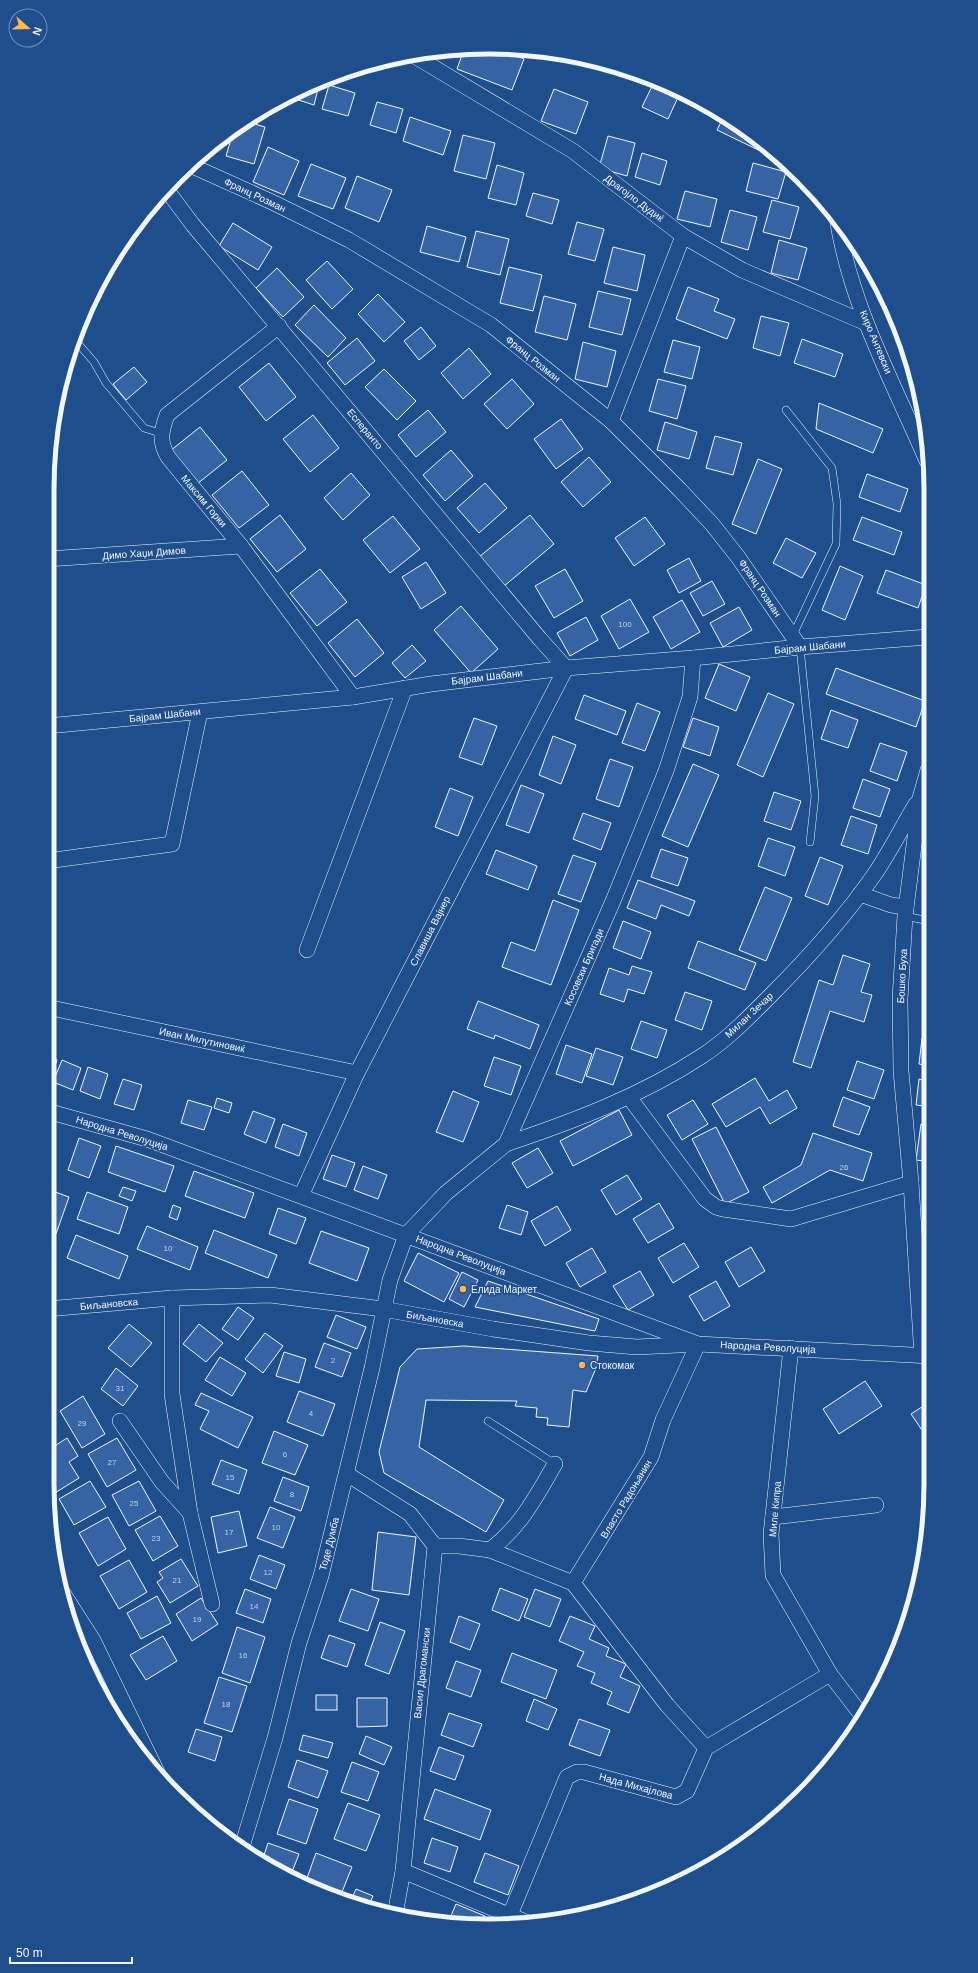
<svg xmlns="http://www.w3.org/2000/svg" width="978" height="1973" viewBox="0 0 978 1973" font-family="Arial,sans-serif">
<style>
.building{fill:#3563a3;stroke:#f2f6ff}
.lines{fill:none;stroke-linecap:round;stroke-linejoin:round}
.service-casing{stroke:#f2f6ff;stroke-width:8}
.minor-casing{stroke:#f2f6ff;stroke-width:16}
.service{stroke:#1f4e8c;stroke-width:7}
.minor{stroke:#1f4e8c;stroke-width:15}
.poi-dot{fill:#ffb74d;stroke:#1f4e8c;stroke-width:1.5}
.labels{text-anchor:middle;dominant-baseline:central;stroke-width:3;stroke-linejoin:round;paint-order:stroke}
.number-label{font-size:8px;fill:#c3d1e8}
.street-label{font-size:10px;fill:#f2f6ff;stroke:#1f4e8c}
.poi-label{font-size:10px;fill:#f2f6ff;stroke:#1f4e8c;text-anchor:start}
.rim{fill:none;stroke:#f2f6ff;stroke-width:5}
</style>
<rect width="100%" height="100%" fill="#1f4e8c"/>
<g class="building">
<path d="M489,47L496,48L524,59L512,90L457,69L464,49Z"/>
<path d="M655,80L680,93L668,119L642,107Z"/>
<path d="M320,81L314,105L289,97Z"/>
<path d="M329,85L355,93L348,116L322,109Z"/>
<path d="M554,89L588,102L576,134L541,121Z"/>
<path d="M377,102L403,109L396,133L370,125Z"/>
<path d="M410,117L451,131L443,155L403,141Z"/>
<path d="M723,118L758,138L779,160L717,130Z"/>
<path d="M244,121L265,127L254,164L226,156L234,129Z"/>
<path d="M463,135L495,143L486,179L454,171Z"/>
<path d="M608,136L635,143L627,176L599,168Z"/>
<path d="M268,147L299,161L284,195L253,182Z"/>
<path d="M642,153L667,161L660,185L635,177Z"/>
<path d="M753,163L786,172L778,199L746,191Z"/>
<path d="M311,164L346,178L333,209L298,196Z"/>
<path d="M497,165L524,173L516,205L488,198Z"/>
<path d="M357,176L392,190L379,222L345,208Z"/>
<path d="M685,191L717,199L710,227L677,219Z"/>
<path d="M533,193L559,200L552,224L526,216Z"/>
<path d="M772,200L799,207L790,239L763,232Z"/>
<path d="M730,210L757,217L748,250L721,242Z"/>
<path d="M577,222L604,229L595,261L568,254Z"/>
<path d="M233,223L272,247L258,270L219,246Z"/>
<path d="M427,226L466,237L459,262L420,252Z"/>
<path d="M476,231L509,239L500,275L467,267Z"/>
<path d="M779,240L807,248L798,280L771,273Z"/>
<path d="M613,247L645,255L637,291L604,283Z"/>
<path d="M327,261L353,289L332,309L306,280Z"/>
<path d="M509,267L542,275L533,311L500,303Z"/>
<path d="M277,268L304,297L283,317L256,288Z"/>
<path d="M688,287L719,299L714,311L735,319L727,339L676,319Z"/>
<path d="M598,291L631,299L622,335L589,327Z"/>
<path d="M378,294L405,322L384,342L358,314Z"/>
<path d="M544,296L576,304L567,340L535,332Z"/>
<path d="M314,305L346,338L328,357L295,325Z"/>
<path d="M761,316L789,323L780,356L753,348Z"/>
<path d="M421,327L436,346L419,360L404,341Z"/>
<path d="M357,338L375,361L345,385L327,363Z"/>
<path d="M802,339L843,354L835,377L794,363Z"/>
<path d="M673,340L700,347L692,379L664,372Z"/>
<path d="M583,342L616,351L607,387L575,379Z"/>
<path d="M469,348L491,374L463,399L441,373Z"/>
<path d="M269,363L296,397L266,421L239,387Z"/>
<path d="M134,367L147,382L126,400L113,384Z"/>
<path d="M384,369L416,401L397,420L365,387Z"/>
<path d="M512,379L534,404L507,429L484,404Z"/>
<path d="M658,379L686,386L677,419L649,411Z"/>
<path d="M819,403L883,429L873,453L816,429Z"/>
<path d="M428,410L446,432L416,457L398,435Z"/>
<path d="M313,415L339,448L310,472L283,439Z"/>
<path d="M561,419L583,449L556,469L534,439Z"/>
<path d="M665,422L697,432L689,459L657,450Z"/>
<path d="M200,427L227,460L197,484L170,451Z"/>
<path d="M715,436L742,443L733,475L706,468Z"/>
<path d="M451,450L473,476L445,501L423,475Z"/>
<path d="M589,457L611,482L583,507L561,482Z"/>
<path d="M758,459L782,469L756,534L732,524Z"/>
<path d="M242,471L269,505L239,528L212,495Z"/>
<path d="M351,473L370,495L343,520L324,498Z"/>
<path d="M867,474L908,489L900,512L859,497Z"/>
<path d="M485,483L507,508L479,533L457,508Z"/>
<path d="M280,515L306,549L277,572L250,539Z"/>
<path d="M530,515L554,544L503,587L479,557Z"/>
<path d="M393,516L420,549L390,573L363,540Z"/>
<path d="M645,517L665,544L634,566L615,538Z"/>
<path d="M862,517L902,532L894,555L853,540Z"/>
<path d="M786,538L816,553L802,578L773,563Z"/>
<path d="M689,558L701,581L679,593L667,570Z"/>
<path d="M426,562L446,593L421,609L402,577Z"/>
<path d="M840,566L863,576L845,620L822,610Z"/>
<path d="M320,569L347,602L317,626L290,593Z"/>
<path d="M565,569L583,601L554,618L535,586Z"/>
<path d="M886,570L926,585L918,608L877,593Z"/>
<path d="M712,581L725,604L703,616L690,593Z"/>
<path d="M630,599L649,632L619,649L601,616Z"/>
<path d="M682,600L700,632L671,649L653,617Z"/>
<path d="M461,606L498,649L471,673L434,630Z"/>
<path d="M739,607L752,630L723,647L710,623Z"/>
<path d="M586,617L598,640L570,656L557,633Z"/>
<path d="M357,619L384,653L355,677L328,643Z"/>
<path d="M412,645L426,661L405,678L392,663Z"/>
<path d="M719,664L750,677L736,711L705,698Z"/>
<path d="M836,668L925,701L916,727L826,694Z"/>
<path d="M768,693L794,704L763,777L737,765Z"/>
<path d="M584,695L626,711L617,735L575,719Z"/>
<path d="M637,703L660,712L645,751L622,743Z"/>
<path d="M831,710L858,720L848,748L821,739Z"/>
<path d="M474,718L497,726L482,765L459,757Z"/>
<path d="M693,718L719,727L710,756L683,747Z"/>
<path d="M553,736L576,745L561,784L539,775Z"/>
<path d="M880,743L907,752L897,781L870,771Z"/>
<path d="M610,759L633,767L619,807L596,799Z"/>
<path d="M693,764L719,775L688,847L662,836Z"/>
<path d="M863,779L890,789L880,817L853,808Z"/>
<path d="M521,785L544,794L529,833L506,825Z"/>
<path d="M450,788L473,797L458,836L435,827Z"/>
<path d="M774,792L801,801L791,830L764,821Z"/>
<path d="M583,813L611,823L601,850L573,839Z"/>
<path d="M851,816L877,825L868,854L841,845Z"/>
<path d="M768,838L795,847L785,876L758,866Z"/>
<path d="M661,849L688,858L678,886L651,877Z"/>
<path d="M496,850L537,866L528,890L486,874Z"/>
<path d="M573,855L596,863L581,902L558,894Z"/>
<path d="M820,857L843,866L828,905L805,896Z"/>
<path d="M638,880L695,901L689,916L661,905L656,919L627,908Z"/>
<path d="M765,887L792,898L766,961L739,950Z"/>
<path d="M553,900L579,910L551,985L502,967L511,942L535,951Z"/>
<path d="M623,921L651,932L641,959L613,948Z"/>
<path d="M698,941L756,963L745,990L688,968Z"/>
<path d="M843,955L870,964L861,992L872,995L864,1022L830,1011L811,1068L793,1062L819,980L833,985Z"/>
<path d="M632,966L652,972L644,994L628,989L624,1002L600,994L609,968L629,975Z"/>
<path d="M926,988L929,989V1015L923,1014Z"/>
<path d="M685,992L712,1001L702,1030L675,1020Z"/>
<path d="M478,1001L539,1025L530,1049L495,1035L494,1039L467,1029Z"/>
<path d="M641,1021L667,1030L657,1058L631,1049Z"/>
<path d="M922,1038L929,1039V1066L919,1064Z"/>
<path d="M566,1045L592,1054L582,1083L556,1074Z"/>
<path d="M596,1048L623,1057L613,1085L586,1076Z"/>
<path d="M47,1057L57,1060L48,1087L47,1086Z"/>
<path d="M494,1057L521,1066L511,1095L484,1086Z"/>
<path d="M62,1060L81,1068L73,1090L53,1082Z"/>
<path d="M857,1061L884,1070L874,1099L847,1090Z"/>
<path d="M88,1067L108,1074L100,1099L80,1091Z"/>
<path d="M755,1078L769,1101L787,1090L797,1108L770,1124L760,1107L726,1127L712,1104Z"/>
<path d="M123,1079L142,1085L134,1110L114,1104Z"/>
<path d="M919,1079L930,1081V1107L916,1105Z"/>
<path d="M453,1091L479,1102L463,1142L436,1132Z"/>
<path d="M843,1097L870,1107L859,1135L833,1126Z"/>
<path d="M217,1098L232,1103L229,1113L214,1108Z"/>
<path d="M188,1100L212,1107L204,1130L181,1123Z"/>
<path d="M693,1100L708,1124L682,1140L667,1115Z"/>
<path d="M619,1110L632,1135L573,1166L560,1141Z"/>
<path d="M253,1111L275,1119L266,1143L244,1134Z"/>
<path d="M283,1124L307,1133L299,1156L275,1147Z"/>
<path d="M921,1124L930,1125V1162L916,1160Z"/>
<path d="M716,1127L749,1192L725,1204L692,1139Z"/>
<path d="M813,1133L872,1153L863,1181L830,1170L772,1203L763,1187L801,1165Z"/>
<path d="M79,1138L101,1146L89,1178L68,1170Z"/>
<path d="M116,1146L174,1166L165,1192L108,1172Z"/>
<path d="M538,1148L553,1173L527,1188L512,1163Z"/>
<path d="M332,1155L355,1163L346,1187L323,1179Z"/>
<path d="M363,1166L387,1175L378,1199L354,1190Z"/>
<path d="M194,1171L254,1193L245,1218L185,1196Z"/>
<path d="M627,1175L642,1199L616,1215L601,1190Z"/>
<path d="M123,1187L136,1191L132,1201L119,1196Z"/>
<path d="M47,1189L69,1197L56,1234L47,1231Z"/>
<path d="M87,1192L128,1207L119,1234L77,1219Z"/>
<path d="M659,1203L674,1228L648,1243L633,1219Z"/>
<path d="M173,1205L181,1208L177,1220L169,1217Z"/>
<path d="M507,1205L528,1212L521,1235L499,1228Z"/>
<path d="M557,1206L571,1230L545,1246L531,1221Z"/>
<path d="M278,1208L306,1218L296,1244L269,1234Z"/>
<path d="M147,1226L198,1247L190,1270L137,1249Z"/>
<path d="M214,1230L277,1255L268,1278L205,1253Z"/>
<path d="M321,1231L369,1248L357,1281L309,1263Z"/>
<path d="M76,1235L128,1256L119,1279L67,1258Z"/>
<path d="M684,1243L699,1267L673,1283L658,1258Z"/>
<path d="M751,1247L765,1271L739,1287L725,1262Z"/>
<path d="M592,1248L606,1272L580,1287L566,1263Z"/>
<path d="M418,1253L459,1273L444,1302L404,1281Z"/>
<path d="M47,1260L55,1263L47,1285Z"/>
<path d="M640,1271L654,1295L628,1310L613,1286Z"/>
<path d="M462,1272L478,1280L464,1307L449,1299Z"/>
<path d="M488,1281L599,1319L595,1331L475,1307Z"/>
<path d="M716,1281L730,1306L704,1321L689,1296Z"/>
<path d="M238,1307L254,1318L238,1340L222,1329Z"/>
<path d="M336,1315L366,1327L357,1349L327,1337Z"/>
<path d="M129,1324L152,1343L131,1367L108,1348Z"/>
<path d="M199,1324L223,1343L206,1362L183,1344Z"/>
<path d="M265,1333L283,1346L263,1373L245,1359Z"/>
<path d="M324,1343L351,1353L342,1377L315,1367Z"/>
<path d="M464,1346L598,1356L596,1368L586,1392L573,1390L569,1427L547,1425L548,1418L536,1417L537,1408L515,1406L517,1401L426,1400L419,1447L504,1500L486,1532L384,1473L379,1452L400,1367L417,1349Z"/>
<path d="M284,1352L306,1359L299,1383L276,1376Z"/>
<path d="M220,1357L246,1373L232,1396L205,1380Z"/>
<path d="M116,1368L138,1386L123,1406L101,1389Z"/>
<path d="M865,1381L882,1406L839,1434L823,1409Z"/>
<path d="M299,1391L335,1404L323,1436L287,1422Z"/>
<path d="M201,1393L253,1417L238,1448L200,1429L209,1411L195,1405Z"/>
<path d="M83,1396L105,1434L82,1448L60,1411Z"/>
<path d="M931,1401V1437L928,1439L911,1414Z"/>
<path d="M47,1426L55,1441L47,1445Z"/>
<path d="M274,1431L308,1445L295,1475L262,1463Z"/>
<path d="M67,1438L78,1456L69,1462L79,1478L50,1496L47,1484V1451Z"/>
<path d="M117,1438L136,1470L107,1487L88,1454Z"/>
<path d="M221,1460L247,1470L239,1494L212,1484Z"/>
<path d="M283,1477L309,1487L301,1511L274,1501Z"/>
<path d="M90,1481L106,1507L74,1525L59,1499Z"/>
<path d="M139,1481L156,1511L129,1526L112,1495Z"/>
<path d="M270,1507L295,1517L283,1548L257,1538Z"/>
<path d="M239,1511L247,1546L218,1553L211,1517Z"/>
<path d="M160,1516L178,1546L153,1561L135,1530Z"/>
<path d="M108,1517L126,1549L98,1566L79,1533Z"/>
<path d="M378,1532L416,1537L409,1595L372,1590Z"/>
<path d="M259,1555L285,1565L276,1589L250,1579Z"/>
<path d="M181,1559L198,1586L170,1603L157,1582L163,1578L159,1572Z"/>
<path d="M129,1560L147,1592L119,1609L100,1576Z"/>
<path d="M500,1588L528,1599L519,1621L492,1610Z"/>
<path d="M245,1589L271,1599L263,1623L236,1613Z"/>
<path d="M351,1589L379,1599L368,1631L339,1621Z"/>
<path d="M535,1589L561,1599L550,1627L524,1617Z"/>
<path d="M157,1596L171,1623L141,1639L127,1613Z"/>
<path d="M201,1598L218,1624L192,1641L176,1614Z"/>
<path d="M459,1616L480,1624L470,1650L450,1642Z"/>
<path d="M570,1616L595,1626L589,1639L609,1648L606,1656L626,1664L620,1677L640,1686L629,1713L607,1704L612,1692L591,1683L595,1673L577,1666L584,1652L559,1641Z"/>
<path d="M380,1622L405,1631L389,1674L365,1665Z"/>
<path d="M237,1627L265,1637L250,1683L222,1673Z"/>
<path d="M329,1635L355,1644L347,1667L321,1658Z"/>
<path d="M163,1636L177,1661L146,1680L130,1655Z"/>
<path d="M512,1653L557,1670L546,1699L501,1682Z"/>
<path d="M456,1661L481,1670L471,1697L446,1688Z"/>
<path d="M219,1677L247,1686L232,1732L204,1723Z"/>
<rect x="316" y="1695" width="21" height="15"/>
<path d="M357,1698H387V1726L357,1727Z"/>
<path d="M534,1699L557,1709L548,1730L526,1721Z"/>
<path d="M449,1713L482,1724L473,1747L441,1735Z"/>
<path d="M579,1719L610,1730L600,1756L569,1745Z"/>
<path d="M196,1729L222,1737L215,1761L188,1752Z"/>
<path d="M303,1735L333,1743L328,1758L299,1750Z"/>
<path d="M366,1736L392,1747L384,1765L359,1754Z"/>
<path d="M439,1747L464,1756L455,1780L430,1771Z"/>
<path d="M297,1760L328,1771L318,1798L288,1787Z"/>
<path d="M352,1762L379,1772L368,1801L341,1792Z"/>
<path d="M435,1789L491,1810L480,1840L424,1819Z"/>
<path d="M289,1799L318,1809L306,1844L277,1834Z"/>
<path d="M348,1803L380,1815L366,1851L334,1839Z"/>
<path d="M432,1838L458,1847L450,1872L424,1863Z"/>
<path d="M268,1843L299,1854L290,1877L262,1861Z"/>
<path d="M316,1853L352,1867L342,1892L307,1878Z"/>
<path d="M485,1853L519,1866L508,1895L474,1882Z"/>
<path d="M356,1889L373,1896L368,1907L350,1902Z"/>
<path d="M456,1904L485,1916L481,1924L448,1923Z"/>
</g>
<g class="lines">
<g class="service-casing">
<g id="service">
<path d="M75,340L94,362L106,383L144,428L160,433"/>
<path d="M786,410L832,468L837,504L836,544L793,635"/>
<path d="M800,647L815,796L810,842"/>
<path d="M905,916L929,921"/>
<path d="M488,1421L555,1464"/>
</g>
</g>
<g class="minor-casing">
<g id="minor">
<path d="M413,55L573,151L683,236L742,270L866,323"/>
<path d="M190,165L272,202L349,240L491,325L611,421L680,490L712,524L738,557L800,647"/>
<path d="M166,189L193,225L540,639L566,668"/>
<path d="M837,218C850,304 893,382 927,461"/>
<path d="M279,326L167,415C161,432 159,441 168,457L241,546L353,697"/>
<path d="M611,421L683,236"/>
<path d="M47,559L241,546"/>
<path d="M47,726L353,697L431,684L566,668L693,658L800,647L928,637"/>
<path d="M47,861L172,844L200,712"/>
<path d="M860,894L891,905L906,907"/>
<path d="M307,950L405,688"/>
<path d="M47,1007L357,1073"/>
<path d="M629,1097L705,1199L716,1207L723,1209L791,1219L911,1183"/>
<path d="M47,1111L147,1139L698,1344L931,1356"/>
<path d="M506,1144C574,1121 641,1096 702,1056C727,1040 749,1017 770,996C807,959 844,918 874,875C890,852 902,827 916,804"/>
<path d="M301,1196L357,1073L566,668"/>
<path d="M172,1298V1394L190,1513L212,1604"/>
<path d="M47,1309L172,1298L270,1295L383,1309L493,1329L589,1343L637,1347L698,1344L663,1420L651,1457L573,1583"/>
<path d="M791,1348L771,1534L773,1575L830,1674L863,1717"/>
<path d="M922,1356L911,1183L901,1071L900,999L905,916L920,798L928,770"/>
<path d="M120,1421L162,1482L190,1513"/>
<path d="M347,1474L410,1514L435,1546L403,1871L395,1915"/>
<path d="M773,1517L876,1505"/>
<path d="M435,1546H459L490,1550L573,1583L667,1705L706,1748"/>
<path d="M490,1550C522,1525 535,1498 555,1464"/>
<path d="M61,1590L93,1640L158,1774"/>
<path d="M241,1850L275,1738L299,1643L321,1576L372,1368L390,1280L406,1235L446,1193L506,1144L613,901L666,771L690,697L693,658"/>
<path d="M403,1871L528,1923"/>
<path d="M510,1915L567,1777L577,1772H584L676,1797L687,1791L706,1748L830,1674"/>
</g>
</g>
<use href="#service" class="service"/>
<use href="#minor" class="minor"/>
</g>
<g class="poi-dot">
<circle cx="463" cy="1289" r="4"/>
<circle cx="582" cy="1365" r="4"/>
</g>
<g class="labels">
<g class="number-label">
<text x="625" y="624">100</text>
<text x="844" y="1167">26</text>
<text x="168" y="1248">10</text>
<text x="333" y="1360">2</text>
<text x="120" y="1388">31</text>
<text x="311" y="1413">4</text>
<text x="82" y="1423">29</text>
<text x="285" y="1454">6</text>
<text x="112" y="1462">27</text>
<text x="230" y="1477">15</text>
<text x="292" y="1494">8</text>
<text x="134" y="1503">25</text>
<text x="276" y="1527">10</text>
<text x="229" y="1532">17</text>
<text x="156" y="1538">23</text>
<text x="268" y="1572">12</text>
<text x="177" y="1580">21</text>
<text x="254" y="1606">14</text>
<text x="197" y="1619">19</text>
<text x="243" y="1655">16</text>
<text x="226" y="1704">18</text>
</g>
<g class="street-label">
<text transform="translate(255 195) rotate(25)">Франц Розман</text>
<text transform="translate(634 198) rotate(37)">Драгојло Дудиќ</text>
<text transform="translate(876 342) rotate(67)">Киро Антевски</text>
<text transform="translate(533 359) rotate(39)">Франц Розман</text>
<text transform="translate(365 429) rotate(50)">Есперанто</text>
<text transform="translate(204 501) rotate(50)">Максим Горки</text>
<text transform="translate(144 553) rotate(-4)">Димо Хаџи Димов</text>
<text transform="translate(760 588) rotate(56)">Франц Розман</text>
<text transform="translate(810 647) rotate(-5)">Бајрам Шабани</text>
<text transform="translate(487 677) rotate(-7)">Бајрам Шабани</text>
<text transform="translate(165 715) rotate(-6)">Бајрам Шабани</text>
<text transform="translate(430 931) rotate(-63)">Славиша Вајнер</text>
<text transform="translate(584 967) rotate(-66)">Косовски Бригади</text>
<text transform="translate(902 976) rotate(-87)">Бошко Буха</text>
<text transform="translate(749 1015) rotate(-43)">Милан Зечар</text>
<text transform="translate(202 1040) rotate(12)">Иван Милутиновиќ</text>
<text transform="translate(122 1133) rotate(17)">Народна Револуција</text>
<text transform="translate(461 1255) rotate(21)">Народна Револуција</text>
<text transform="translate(109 1304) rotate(-5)">Биљановска</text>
<text transform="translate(435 1319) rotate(10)">Биљановска</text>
<text transform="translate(768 1347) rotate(3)">Народна Револуција</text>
<text transform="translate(626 1499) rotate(-59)">Власто Радоњанин</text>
<text transform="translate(775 1509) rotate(-85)">Миле Кипра</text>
<text transform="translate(329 1544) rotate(-76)">Тоде Думба</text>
<text transform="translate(422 1673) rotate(-84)">Васил Драгомански</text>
<text transform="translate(636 1786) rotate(15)">Нада Михајлова</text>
</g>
<g class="poi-label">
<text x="471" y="1289">Елида Маркет</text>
<text x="590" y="1365">Стокомак</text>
</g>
</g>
<path d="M0 0H978V1973H0ZM489 54H489A435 435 0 0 1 924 489V1484A435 435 0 0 1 489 1919H489A435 435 0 0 1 54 1484V489A435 435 0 0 1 489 54Z" fill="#1f4e8c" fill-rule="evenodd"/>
<path class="rim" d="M489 54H489A435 435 0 0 1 924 489V1484A435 435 0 0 1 489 1919H489A435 435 0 0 1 54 1484V489A435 435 0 0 1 489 54Z"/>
<g transform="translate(28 28) rotate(110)"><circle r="19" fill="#1f4e8c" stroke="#7391ba"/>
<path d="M0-3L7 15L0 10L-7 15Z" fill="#ffb74d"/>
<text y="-6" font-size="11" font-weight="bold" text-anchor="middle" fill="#f2f6ff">N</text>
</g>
<path d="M10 1957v6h122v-6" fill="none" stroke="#f2f6ff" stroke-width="2"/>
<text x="16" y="1957" font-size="12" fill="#f2f6ff" stroke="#1f4e8c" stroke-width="3" paint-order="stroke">50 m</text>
</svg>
